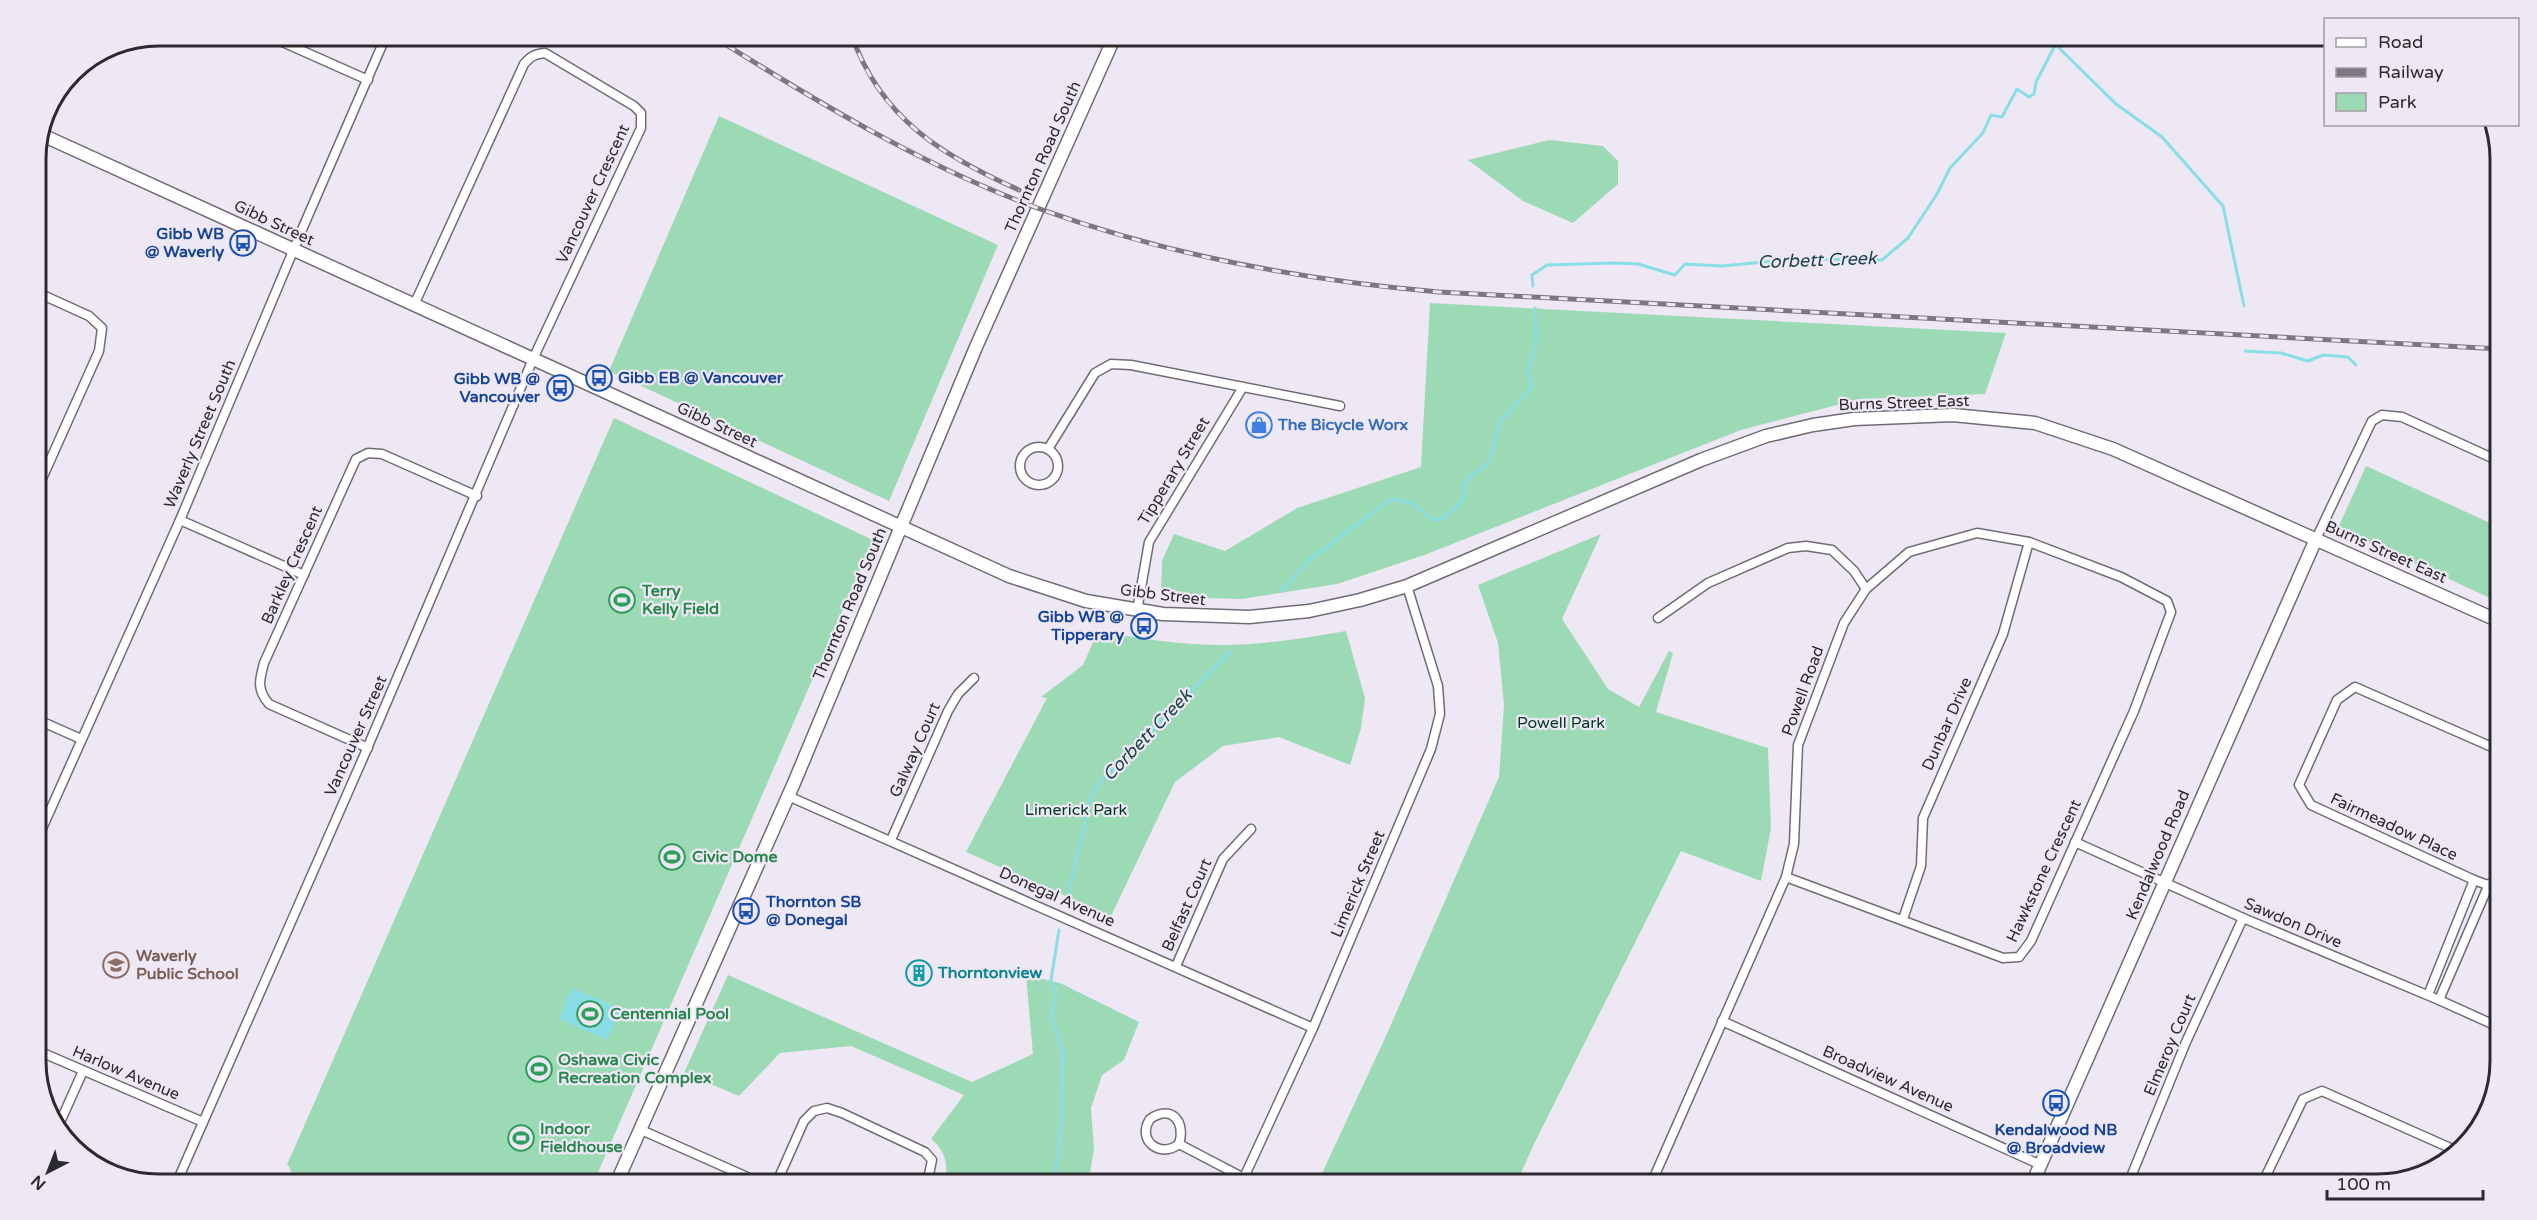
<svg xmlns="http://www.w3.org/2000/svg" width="2537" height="1220" viewBox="0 0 2537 1220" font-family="'Varela Round',sans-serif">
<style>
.green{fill:#9cdab5}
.water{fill:#89dee6}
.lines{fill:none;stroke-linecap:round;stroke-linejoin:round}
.stream{stroke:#89dee6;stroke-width:3}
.street-casing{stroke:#706c76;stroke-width:11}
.secondary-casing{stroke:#706c76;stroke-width:15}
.street{stroke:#fff;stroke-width:8}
.secondary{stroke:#fff;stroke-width:12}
.rail-casing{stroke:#7c7880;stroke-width:5}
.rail{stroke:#eee8f5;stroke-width:3;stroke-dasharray:9;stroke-linecap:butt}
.labels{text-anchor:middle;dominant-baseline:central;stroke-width:4.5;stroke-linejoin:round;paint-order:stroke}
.street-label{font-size:16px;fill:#2c2a2e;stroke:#eee8f5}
.transit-label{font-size:16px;font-weight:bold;fill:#164399;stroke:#eee8f5;text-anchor:end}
.shop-label{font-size:16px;font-weight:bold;fill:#366cbe;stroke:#eee8f5;text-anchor:start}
.leisure-label{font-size:16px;font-weight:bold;fill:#27864d;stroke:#eee8f5;text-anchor:start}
.park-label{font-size:16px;fill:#033821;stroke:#eee8f5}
.education-label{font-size:16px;font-weight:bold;fill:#785e54;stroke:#eee8f5;text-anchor:start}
.culture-label{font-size:16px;font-weight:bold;fill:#0d838f;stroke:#eee8f5;text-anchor:start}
.water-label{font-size:18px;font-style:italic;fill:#1a4246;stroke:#eee8f5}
.rim{fill:none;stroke:#2c2a2e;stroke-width:3}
</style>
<rect width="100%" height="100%" fill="#eee8f5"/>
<g class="green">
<path d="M719,116L998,245L889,501L609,371Z"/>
<path d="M1549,140L1603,146L1618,161V184L1573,223L1523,201L1468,160Z"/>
<path d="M1430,303L2006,333L1985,394L1860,399L1741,430L1427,554L1337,584L1242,599L1161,597L1162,561L1174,534L1225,551L1297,508L1421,467Z"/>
<path d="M614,418L873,540L593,1184H300L295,1182L289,1166L287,1165Z"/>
<path d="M2366,466L2501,528V603L2338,528Z"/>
<path d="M1601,534L1562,619L1608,689L1639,707L1669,651L1673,653L1656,712L1768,748L1771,828L1761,881L1681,851L1534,1144L1516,1184H1317L1386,1036L1499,777L1504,705L1498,643L1478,585Z"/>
<path d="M1098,631C1138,638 1180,645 1222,645C1263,645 1305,638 1346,631L1365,698L1361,728L1350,765L1279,737L1223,746L1175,782L1111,916L966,852L1047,698L1041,697L1083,665Z"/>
<path d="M728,975L972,1082L1033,1054L1026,975L1060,983L1139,1022L1124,1060L1102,1075L1091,1108L1094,1149L1088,1184H952L944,1181C950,1165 944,1149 931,1139L964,1095L851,1046L780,1053L739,1096L684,1073Z"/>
</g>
<path class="water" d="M572,988L621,1009L607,1040L559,1019Z"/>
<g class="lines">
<g class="stream">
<path d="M2060,38L2059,48L2116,104L2162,137L2223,206L2244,306"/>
<path d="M1533,286L1532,275L1547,265L1614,263L1638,264L1675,275L1685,264L1722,266L1795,259L1882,260L1908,238L1937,194L1950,168L1983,133L1991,115L2002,117L2017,89L2029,97L2034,94L2036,82L2060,36"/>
<path d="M2245,351L2281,353L2308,361L2323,355L2348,357L2356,365"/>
<path d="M1282,591L1308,561L1390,500C1408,497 1421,511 1435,520L1443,519C1451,509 1461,506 1466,493L1463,488L1469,477L1487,465L1493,451L1499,423L1532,386L1527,372L1536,345L1535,308"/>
<path d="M1067,901L1090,798L1102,780L1231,651"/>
<path d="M1054,1184L1061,1129L1063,1051L1051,1015L1056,993L1051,980L1059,930"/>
</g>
<g class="street-casing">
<g id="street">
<path d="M269,36L368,80"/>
<path d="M36,292L89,316L102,328L99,351L36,492"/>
<circle cx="1039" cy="466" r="19"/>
<path d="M1048,449L1095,373L1111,364L1131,365L1340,406"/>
<path d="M180,520L304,575"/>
<path d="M2316,539L2369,427L2372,421L2382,415L2402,417L2501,462"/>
<path d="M1137,611L1149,542L1243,387"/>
<path d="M1658,618L1708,583L1788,548L1806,546L1832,550L1854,571L1866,589"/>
<path d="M36,719L81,739"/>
<path d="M368,748L269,704C257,690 259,681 264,663L356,459L368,453L382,454L477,496"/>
<path d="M2501,751L2355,687L2337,700L2299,785L2311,805L2474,880L2501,890"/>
<path d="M788,796L1313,1028"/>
<path d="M891,840L948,711L958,694L974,678"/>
<path d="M36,842L180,520L301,232L386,36"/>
<path d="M2075,842L2243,918L2439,1000L2501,1028"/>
<path d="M1903,919L1921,866L1923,818L2003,634L2029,542"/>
<path d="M1176,966L1223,859L1251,829"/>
<path d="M2428,995L2474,880"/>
<path d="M2439,1000L2489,884"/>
<path d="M1722,1021L2041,1165"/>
<path d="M36,1050L203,1122"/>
<path d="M57,1129L83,1071"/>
<path d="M639,1129L763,1184"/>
<path d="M1179,1144C1186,1122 1172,1104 1150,1119C1136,1140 1160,1159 1179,1144L1244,1178"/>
<path d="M176,1184L363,758L533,359L641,128V113L634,106L545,53C535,54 531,56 524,64L414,305"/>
<path d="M776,1184L804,1121L814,1111L827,1108L842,1113L925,1152L932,1160L927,1184"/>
<path d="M1241,1184L1313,1028L1431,749L1440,714L1438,686L1407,586"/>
<path d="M1651,1184L1786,877L1794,844L1798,745L1844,623L1866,589L1909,552L1977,533L2029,542L2121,577L2167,601L2171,612L2134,711L2031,941L2019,957L2003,958L1786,877"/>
<path d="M2128,1184L2186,1042L2243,918"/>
<path d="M2262,1184L2303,1099L2322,1091L2457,1151"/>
</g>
</g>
<g class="secondary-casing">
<g id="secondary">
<path d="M40,134L1009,576L1086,601L1163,614L1249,617L1309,611L1360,600L1407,586L1701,460L1766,436L1813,425L1854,419L1953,415L2035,423L2113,449L2501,622"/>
<path d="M616,1184L794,783L976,347L1115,36"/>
<path d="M2032,1184L2316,539"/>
</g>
</g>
<use href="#street" class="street"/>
<use href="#secondary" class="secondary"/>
<g class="rail-casing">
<g id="rail">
<path d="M712,36C817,102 923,166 1040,209C1170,256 1302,280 1439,292L2501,349"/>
<path d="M852,36C881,119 943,156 1019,190"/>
</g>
</g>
<use href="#rail" class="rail"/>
</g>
<defs>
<g id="bus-ring" transform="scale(1.35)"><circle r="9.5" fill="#eee8f5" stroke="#1a4fb4" stroke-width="1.5"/><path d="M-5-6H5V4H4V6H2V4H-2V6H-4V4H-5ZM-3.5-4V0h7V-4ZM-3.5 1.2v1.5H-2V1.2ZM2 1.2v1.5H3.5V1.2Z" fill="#1a4fb4"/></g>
<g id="shop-ring" transform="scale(1.35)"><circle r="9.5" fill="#eee8f5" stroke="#3f7fe0" stroke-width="1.5"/><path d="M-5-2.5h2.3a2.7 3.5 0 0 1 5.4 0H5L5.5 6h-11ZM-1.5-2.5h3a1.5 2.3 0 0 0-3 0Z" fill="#3f7fe0"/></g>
<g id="stadium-ring" transform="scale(1.35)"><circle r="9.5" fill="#eee8f5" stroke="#2e9e5b" stroke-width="1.5"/><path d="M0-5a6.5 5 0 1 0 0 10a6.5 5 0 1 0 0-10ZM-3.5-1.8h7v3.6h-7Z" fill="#2e9e5b"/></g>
<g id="school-ring" transform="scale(1.35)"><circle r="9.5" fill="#eee8f5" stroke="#8d6e63" stroke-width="1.5"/><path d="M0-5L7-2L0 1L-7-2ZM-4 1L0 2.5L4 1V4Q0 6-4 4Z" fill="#8d6e63"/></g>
<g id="building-ring" transform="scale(1.35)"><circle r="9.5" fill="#eee8f5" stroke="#0f9aa8" stroke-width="1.5"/><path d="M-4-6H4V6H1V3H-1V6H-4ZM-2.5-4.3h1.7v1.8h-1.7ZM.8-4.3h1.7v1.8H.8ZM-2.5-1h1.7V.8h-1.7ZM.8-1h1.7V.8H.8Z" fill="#0f9aa8"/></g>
</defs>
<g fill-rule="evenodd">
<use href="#bus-ring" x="243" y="243"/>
<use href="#bus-ring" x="599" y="378"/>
<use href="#bus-ring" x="560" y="388"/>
<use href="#shop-ring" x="1259" y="425"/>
<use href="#stadium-ring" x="622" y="600"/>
<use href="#bus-ring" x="1144" y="626"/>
<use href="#stadium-ring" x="672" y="857"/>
<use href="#bus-ring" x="746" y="911"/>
<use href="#school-ring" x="116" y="965"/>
<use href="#building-ring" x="919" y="973"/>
<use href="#stadium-ring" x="590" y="1014"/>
<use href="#stadium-ring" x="539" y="1069"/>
<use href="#bus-ring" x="2056" y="1103"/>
<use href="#stadium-ring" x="521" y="1138"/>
</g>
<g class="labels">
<g class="street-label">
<text transform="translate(1043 157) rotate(-66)">Thornton Road South</text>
<text transform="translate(593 194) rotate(-65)">Vancouver Crescent</text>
<text transform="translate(274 223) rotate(25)">Gibb Street</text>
<text transform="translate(1904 403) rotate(-2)">Burns Street East</text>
<text transform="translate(717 425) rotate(25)">Gibb Street</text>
<text transform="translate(200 434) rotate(-67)">Waverly Street South</text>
<text transform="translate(1174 471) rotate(-59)">Tipperary Street</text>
<text transform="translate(2386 552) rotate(24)">Burns Street East</text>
<text transform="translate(292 565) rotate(-66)">Barkley Crescent</text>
<text transform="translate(1163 595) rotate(7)">Gibb Street</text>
<text transform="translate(850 604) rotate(-67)">Thornton Road South</text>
<text transform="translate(1803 691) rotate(-70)">Powell Road</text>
<text transform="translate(1947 724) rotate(-66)">Dunbar Drive</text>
<text transform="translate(356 736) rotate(-66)">Vancouver Street</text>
<text transform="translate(915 750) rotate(-66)">Galway Court</text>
<text transform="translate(2394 827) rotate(25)">Fairmeadow Place</text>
<text transform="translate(2158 855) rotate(-67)">Kendalwood Road</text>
<text transform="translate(2044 871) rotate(-65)">Hawkstone Crescent</text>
<text transform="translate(1358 884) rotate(-67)">Limerick Street</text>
<text transform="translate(1057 897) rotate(24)">Donegal Avenue</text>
<text transform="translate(1187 905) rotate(-66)">Belfast Court</text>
<text transform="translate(2293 923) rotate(23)">Sawdon Drive</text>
<text transform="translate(2170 1045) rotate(-67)">Elmeroy Court</text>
<text transform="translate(126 1073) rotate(23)">Harlow Avenue</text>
<text transform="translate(1888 1079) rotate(24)">Broadview Avenue</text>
</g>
<g class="transit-label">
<text x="224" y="234">Gibb WB<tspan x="224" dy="18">@ Waverly</tspan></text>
<text x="618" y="378" text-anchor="start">Gibb EB @ Vancouver</text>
<text x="540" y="379">Gibb WB @<tspan x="540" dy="18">Vancouver</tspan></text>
<text x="1124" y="617">Gibb WB @<tspan x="1124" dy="18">Tipperary</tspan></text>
<text x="766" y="902" text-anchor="start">Thornton SB<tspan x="766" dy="18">@ Donegal</tspan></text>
<text x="2056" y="1130" text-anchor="middle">Kendalwood NB<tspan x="2056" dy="18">@ Broadview</tspan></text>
</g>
<g class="shop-label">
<text x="1278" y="425">The Bicycle Worx</text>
</g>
<g class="leisure-label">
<text x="642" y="591">Terry<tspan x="642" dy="18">Kelly Field</tspan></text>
<text x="692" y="857">Civic Dome</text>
<text x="610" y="1014">Centennial Pool</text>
<text x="558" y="1060">Oshawa Civic<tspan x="558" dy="18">Recreation Complex</tspan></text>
<text x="540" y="1129">Indoor<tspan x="540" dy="18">Fieldhouse</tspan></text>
</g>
<g class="park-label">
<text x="1561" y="723">Powell Park</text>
<text x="1076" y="810">Limerick Park</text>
</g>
<g class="education-label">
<text x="136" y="956">Waverly<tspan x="136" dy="18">Public School</tspan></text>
</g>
<g class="culture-label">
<text x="938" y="973">Thorntonview</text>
</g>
<g class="water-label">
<text transform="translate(1817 260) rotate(-2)">Corbett Creek</text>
<text transform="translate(1147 735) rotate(-46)">Corbett Creek</text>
</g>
</g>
<path d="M0 0H2537V1220H0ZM159 46H2377A113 113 0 0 1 2490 159V1061A113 113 0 0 1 2377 1174H159A113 113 0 0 1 46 1061V159A113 113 0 0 1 159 46Z" fill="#eee8f5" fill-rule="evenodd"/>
<path class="rim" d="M159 46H2377A113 113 0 0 1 2490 159V1061A113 113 0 0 1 2377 1174H159A113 113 0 0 1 46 1061V159A113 113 0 0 1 159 46Z"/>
<rect x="2324" y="18" width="195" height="108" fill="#eee8f5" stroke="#a09ca5" stroke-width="1.5"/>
<rect x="2336" y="38" width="30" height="9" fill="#ffffff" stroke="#a09ca5" stroke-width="1.5"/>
<text x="2378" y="48" font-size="18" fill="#2c2a2e">Road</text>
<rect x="2336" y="68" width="30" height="9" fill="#7c7880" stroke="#a09ca5" stroke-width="1.5"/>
<text x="2378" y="78" font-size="18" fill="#2c2a2e">Railway</text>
<rect x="2336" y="93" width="30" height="18" fill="#9cdab5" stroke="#a09ca5" stroke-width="1.5"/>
<text x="2378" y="108" font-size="18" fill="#2c2a2e">Park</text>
<g transform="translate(48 1172) rotate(222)" stroke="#eee8f5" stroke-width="4.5" paint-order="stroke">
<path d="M0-4.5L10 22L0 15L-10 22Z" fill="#2c2a2e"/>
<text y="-9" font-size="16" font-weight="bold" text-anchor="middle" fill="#2c2a2e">N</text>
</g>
<path d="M2327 1190v9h156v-9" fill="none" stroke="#2c2a2e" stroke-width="3"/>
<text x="2336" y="1190" font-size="18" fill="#2c2a2e" stroke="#eee8f5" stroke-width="4.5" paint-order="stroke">100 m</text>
</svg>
